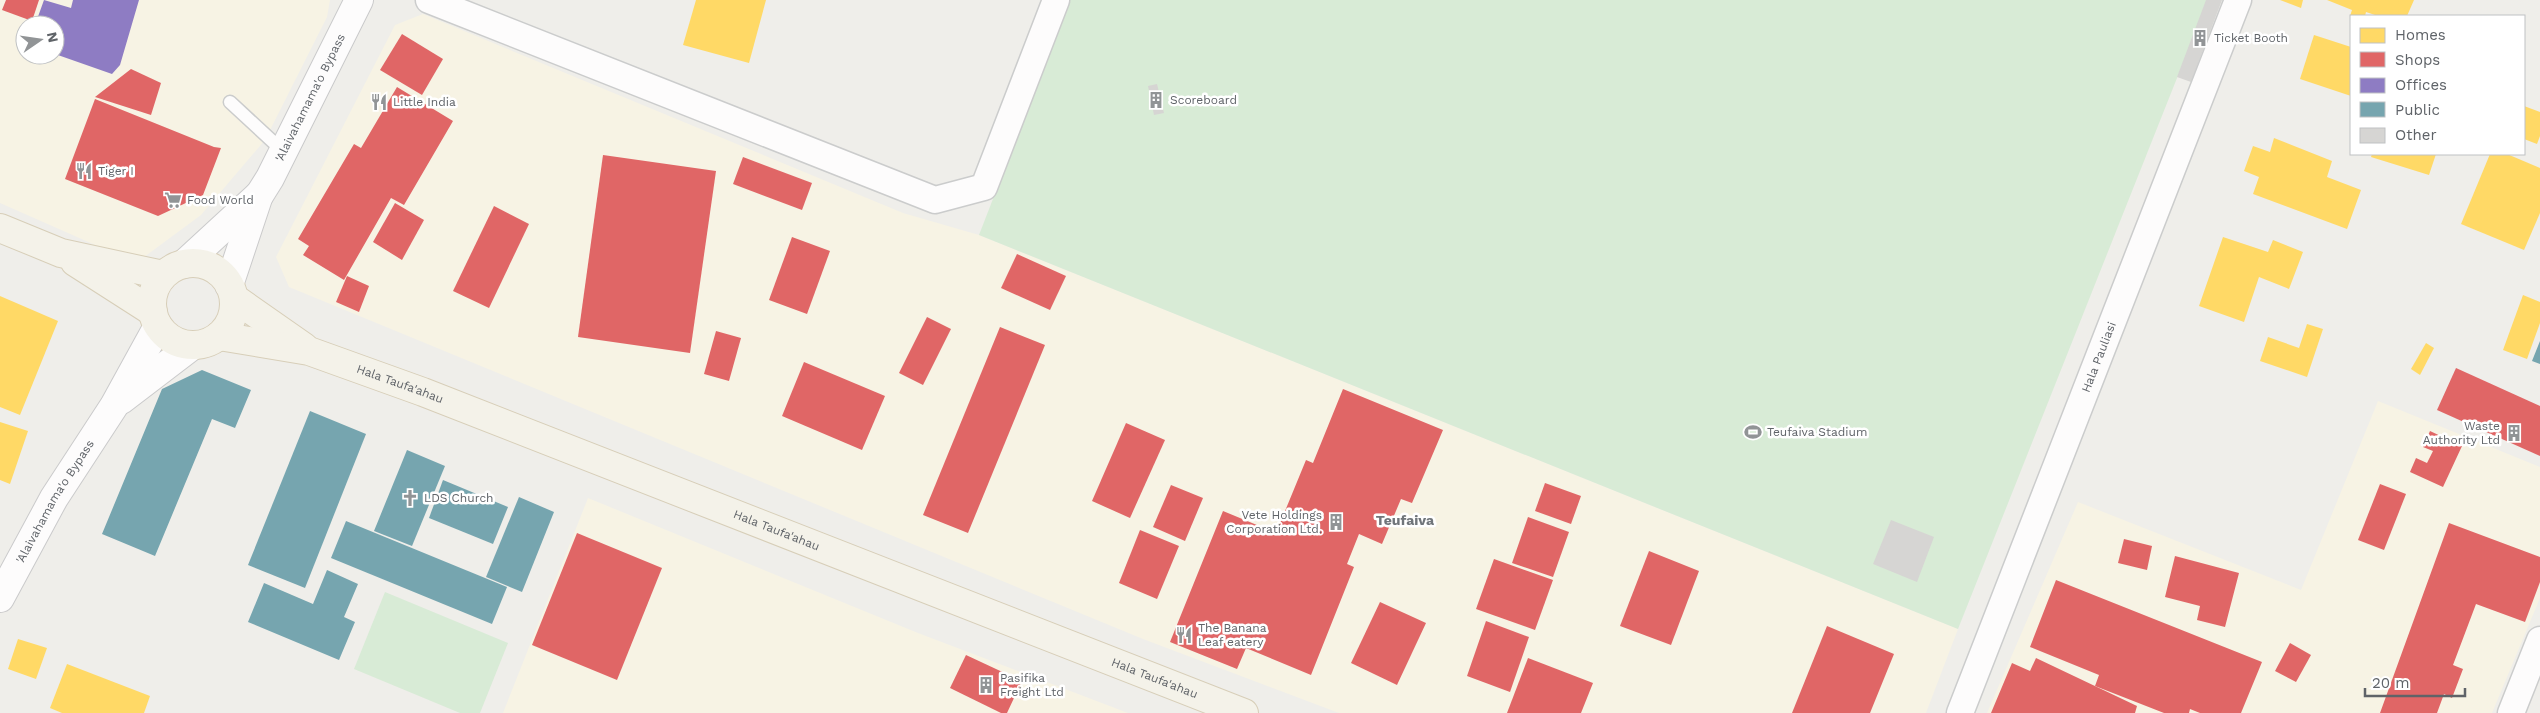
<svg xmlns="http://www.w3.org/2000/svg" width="2540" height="713" viewBox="0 0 2540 713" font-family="'Work Sans',sans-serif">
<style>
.commercial{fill:#f7f3e4;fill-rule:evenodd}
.green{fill:#d8ebd6}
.homes{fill:#ffd966}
.shops{fill:#e06666}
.offices{fill:#8e7cc3}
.public{fill:#76a5af}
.building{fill:#d6d5d3}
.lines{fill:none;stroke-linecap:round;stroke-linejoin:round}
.service-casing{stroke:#cbcccc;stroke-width:15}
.minor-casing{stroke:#cbcccc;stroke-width:29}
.secondary-casing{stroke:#cacacb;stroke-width:30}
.primary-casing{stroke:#d7ceb8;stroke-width:30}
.service{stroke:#fdfcfc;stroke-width:12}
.minor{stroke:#fdfcfc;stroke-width:26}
.secondary{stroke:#fdfcfc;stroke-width:28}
.primary{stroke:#f4f2e9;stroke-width:28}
.labels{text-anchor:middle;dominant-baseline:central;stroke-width:5;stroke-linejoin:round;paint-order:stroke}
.poi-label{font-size:12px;fill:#5f6368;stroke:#fff;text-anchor:start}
.street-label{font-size:12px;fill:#5f6368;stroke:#fff}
.neighbourhood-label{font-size:14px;font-weight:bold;fill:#70757a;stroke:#fff}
</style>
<rect width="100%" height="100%" fill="#efeeea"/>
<g class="commercial">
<path d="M0,0H330L327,17L265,140L201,215L136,263L0,203ZM25,25H55V55H25Z"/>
<path d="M423,14L903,213L979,235L1958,629L1926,713H1339L1143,639L289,287L276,257L395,25Z"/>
<path d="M2378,401L2540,467V598L2492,713H1987L2078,502L2301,590Z"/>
<path d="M588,498L918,633L1128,713H503Z"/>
</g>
<g class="green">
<path d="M1070,0H2208L1958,629L979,235Z"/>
<path d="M385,592L508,643L480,713H460L354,669Z"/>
</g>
<g class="homes">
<path d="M696,0H766L749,63L683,45Z"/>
<path d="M2280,0H2303L2301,8Z"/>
<path d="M2327,0H2414L2407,16H2378L2366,12L2365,16H2350L2352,10Z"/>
<path d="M2314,35L2351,47V96L2300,79Z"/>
<path d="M2524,106L2540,112V136L2537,144L2524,139Z"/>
<path d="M2274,138L2332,161L2327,177L2361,190L2347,229L2253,194L2259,177L2244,171L2253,146L2270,152Z"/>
<path d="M2372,154H2436L2429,175L2371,157Z"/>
<path d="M2490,154H2507L2540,168V213L2524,250L2461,224Z"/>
<path d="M2223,237L2268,252L2273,240L2303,252L2289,289L2259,277L2244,322L2199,306Z"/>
<path d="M2523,295L2540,302V323L2527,359L2503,350Z"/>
<path d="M0,296L58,321L20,415L0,407Z"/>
<path d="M2307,324L2323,329L2307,377L2260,361L2268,337L2299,348Z"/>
<path d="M2426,343L2434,348L2420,375L2411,369Z"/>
<path d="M0,422L28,431L10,484L0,480Z"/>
<path d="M18,639L47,648L36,679L8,669Z"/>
<path d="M67,664L150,696L144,713H62L50,708Z"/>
</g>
<g class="shops">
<path d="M6,0H39L32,21L2,10Z"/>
<path d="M402,34L443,59L422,95L380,70Z"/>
<path d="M131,69L161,83L151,115L95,97Z"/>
<path d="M397,87L453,121L404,205L391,198L344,280L303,255L309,246L298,239L354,144L361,148Z"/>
<path d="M95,99L214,147L221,148L203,195L158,216L65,179Z"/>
<path d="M603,155L716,171L690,353L578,337Z"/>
<path d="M743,157L812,183L802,210L733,184Z"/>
<path d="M395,203L424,220L402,260L373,242Z"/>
<path d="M494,206L529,224L489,308L453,291Z"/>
<path d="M792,237L830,251L807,314L769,300Z"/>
<path d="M1017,254L1066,276L1050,310L1001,288Z"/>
<path d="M347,276L369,286L359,312L336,302Z"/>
<path d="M927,317L951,329L923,385L899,373Z"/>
<path d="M1000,327L1045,345L968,533L923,515Z"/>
<path d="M716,331L741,338L729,381L704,374Z"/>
<path d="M804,362L885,396L862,450L782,416Z"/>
<path d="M2456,368L2540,406V456L2437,410Z"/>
<path d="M1343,389L1443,430L1412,503L1401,499L1382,544L1359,534L1347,564L1354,567L1311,675L1246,648L1237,669L1170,642L1223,511L1276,533L1306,460L1313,463Z"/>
<path d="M1126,423L1165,440L1130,518L1092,501Z"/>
<path d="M2430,431L2462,446L2443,487L2410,472L2416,458L2427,463L2433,451L2423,447Z"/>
<path d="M1545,483L1581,496L1571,524L1535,511Z"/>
<path d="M2380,484L2406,494L2384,550L2358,540Z"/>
<path d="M1171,485L1203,498L1185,541L1153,527Z"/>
<path d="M1528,517L1569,532L1553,577L1512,563Z"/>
<path d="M2449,523L2540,557V582L2525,622L2476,604L2453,665L2463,669L2452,698L2444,694L2437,713H2380Z"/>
<path d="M1140,530L1179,546L1157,599L1119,583Z"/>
<path d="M577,533L662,568L617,680L532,645Z"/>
<path d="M2124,539L2152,546L2147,570L2118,563Z"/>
<path d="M1649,551L1699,571L1671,645L1620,626Z"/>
<path d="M2175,556L2239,573L2225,627L2197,620L2200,606L2165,597Z"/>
<path d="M1494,559L1553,580L1535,630L1476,609Z"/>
<path d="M2056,580L2262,662L2241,713H2200L2190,709L2189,713H2164L2095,686L2099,675L2030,647Z"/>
<path d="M1380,602L1426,623L1397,685L1351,663Z"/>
<path d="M1486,621L1529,637L1510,692L1467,676Z"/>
<path d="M1827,626L1894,654L1870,713H1792Z"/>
<path d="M2290,643L2311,655L2296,682L2275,671Z"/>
<path d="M966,655L1022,681L1007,713H1001L950,688Z"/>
<path d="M1528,658L1593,683L1581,713H1507Z"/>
<path d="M2036,658L2137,706L2135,713H1991L2012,663L2030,671Z"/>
</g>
<path class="offices" d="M44,0L71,8L73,0H139L120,65L112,74L55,54V25H35Z"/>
<g class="public">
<path d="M2540,341V364L2532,361Z"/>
<path d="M202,370L251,390L235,428L212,419L155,556L102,534L162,389Z"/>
<path d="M310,411L366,434L305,588L248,565Z"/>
<path d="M407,450L445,466L412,546L374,531Z"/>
<path d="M443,480L508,507L493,544L429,518Z"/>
<path d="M519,497L554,512L522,592L486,577Z"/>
<path d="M346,521L507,587L492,624L331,558Z"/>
<path d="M327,570L358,584L344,617L355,622L339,660L248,622L264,583L313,604Z"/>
</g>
<g class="building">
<path d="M2206,0H2222L2191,82L2177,77Z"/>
<path d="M1157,84L1164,113L1154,115L1148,86Z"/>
<path d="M1891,520L1934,537L1917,582L1873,564Z"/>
</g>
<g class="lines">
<g class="service-casing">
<path id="service" d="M230,102L284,152"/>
</g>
<g class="minor-casing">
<g id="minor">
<path d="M429,0L935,200L984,187L1056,0"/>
<path id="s1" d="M1960,713L2238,0"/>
<path d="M2511,713L2540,640"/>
</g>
</g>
<g class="secondary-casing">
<g id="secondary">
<path id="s2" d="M184,264L260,194L270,178L359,0"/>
<path d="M229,285L259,195"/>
<path d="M121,400L193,345"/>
<path id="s3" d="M0,598L54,498L114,406L158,326"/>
</g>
</g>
<g class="primary-casing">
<g id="primary">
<path d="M0,228L61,253L163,275"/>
<path d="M75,262L153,312"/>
<circle cx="193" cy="304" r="41"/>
<path d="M234,298L304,347"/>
<path id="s4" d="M219,336L309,351L423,392L1244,713"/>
</g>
</g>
<use href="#service" class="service"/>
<use href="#minor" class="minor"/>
<use href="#secondary" class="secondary"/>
<use href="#primary" class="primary"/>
</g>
<defs>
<g id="building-bare" transform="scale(1.35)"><path d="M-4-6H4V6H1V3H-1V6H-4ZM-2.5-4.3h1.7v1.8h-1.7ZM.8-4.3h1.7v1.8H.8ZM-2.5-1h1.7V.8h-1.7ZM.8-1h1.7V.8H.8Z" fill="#919496" stroke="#fff" stroke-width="2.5" paint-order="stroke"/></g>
<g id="restaurant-bare" transform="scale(1.35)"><path d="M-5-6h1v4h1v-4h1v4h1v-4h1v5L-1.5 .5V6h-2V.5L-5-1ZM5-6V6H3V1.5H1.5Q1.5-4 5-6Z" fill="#919496" stroke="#fff" stroke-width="2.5" paint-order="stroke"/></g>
<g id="supermarket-bare" transform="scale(1.35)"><path d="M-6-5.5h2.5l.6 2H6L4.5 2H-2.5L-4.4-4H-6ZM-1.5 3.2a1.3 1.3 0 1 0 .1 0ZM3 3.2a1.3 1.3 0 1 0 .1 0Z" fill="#919496" stroke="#fff" stroke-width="2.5" paint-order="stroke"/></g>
<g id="stadium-bare" transform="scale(1.35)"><path d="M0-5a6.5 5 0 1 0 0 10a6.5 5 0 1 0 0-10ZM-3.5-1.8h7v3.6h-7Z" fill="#919496" stroke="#fff" stroke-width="2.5" paint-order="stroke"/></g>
<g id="church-bare" transform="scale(1.35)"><path d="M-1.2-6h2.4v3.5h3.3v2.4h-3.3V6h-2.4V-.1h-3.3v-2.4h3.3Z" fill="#919496" stroke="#fff" stroke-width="2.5" paint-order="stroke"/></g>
</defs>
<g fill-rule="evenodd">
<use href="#building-bare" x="2200" y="38"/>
<use href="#building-bare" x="1156" y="100"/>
<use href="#restaurant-bare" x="379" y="102"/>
<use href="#restaurant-bare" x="84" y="171"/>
<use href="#supermarket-bare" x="173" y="200"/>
<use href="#stadium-bare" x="1753" y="432"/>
<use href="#building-bare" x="2514" y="433"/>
<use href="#church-bare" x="410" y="498"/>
<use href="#building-bare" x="1336" y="522"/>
<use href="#restaurant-bare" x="1184" y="635"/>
<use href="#building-bare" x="986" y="685"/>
</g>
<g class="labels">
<g class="poi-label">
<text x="2214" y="38">Ticket Booth</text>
<text x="1170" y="100">Scoreboard</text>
<text x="393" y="102">Little India</text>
<text x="98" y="171">Tiger I</text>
<text x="187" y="200">Food World</text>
<text x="2500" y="426" text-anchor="end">Waste<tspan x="2500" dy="14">Authority Ltd</tspan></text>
<text x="1767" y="432">Teufaiva Stadium</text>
<text x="424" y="498">LDS Church</text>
<text x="1322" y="515" text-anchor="end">Vete Holdings<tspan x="1322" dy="14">Corporation Ltd.</tspan></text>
<text x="1198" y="628">The Banana<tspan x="1198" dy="14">Leaf eatery</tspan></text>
<text x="1000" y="678">Pasifika<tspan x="1000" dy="14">Freight Ltd</tspan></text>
</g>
<g class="street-label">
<text stroke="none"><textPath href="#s2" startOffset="212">'Alaivahamama'o Bypass</textPath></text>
<text stroke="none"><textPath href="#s1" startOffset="382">Hala Pauliasi</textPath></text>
<text stroke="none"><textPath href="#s4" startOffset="188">Hala Taufa'ahau</textPath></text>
<text stroke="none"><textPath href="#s3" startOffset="111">'Alaivahamama'o Bypass</textPath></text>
<text stroke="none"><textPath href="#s4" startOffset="592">Hala Taufa'ahau</textPath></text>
<text stroke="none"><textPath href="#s4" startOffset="998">Hala Taufa'ahau</textPath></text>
</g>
<g class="neighbourhood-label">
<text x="1405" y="520">Teufaiva</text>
</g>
</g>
<rect x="2350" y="15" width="175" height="140" fill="#ffffff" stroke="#bfc1c3"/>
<rect x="2360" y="28" width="25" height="15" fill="#ffd966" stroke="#bfc1c3"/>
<text x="2395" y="40" font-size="15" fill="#5f6368">Homes</text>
<rect x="2360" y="52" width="25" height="15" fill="#e06666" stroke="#bfc1c3"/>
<text x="2395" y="65" font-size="15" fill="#5f6368">Shops</text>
<rect x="2360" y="78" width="25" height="15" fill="#8e7cc3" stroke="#bfc1c3"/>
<text x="2395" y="90" font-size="15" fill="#5f6368">Offices</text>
<rect x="2360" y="102" width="25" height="15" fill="#76a5af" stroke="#bfc1c3"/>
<text x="2395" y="115" font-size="15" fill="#5f6368">Public</text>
<rect x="2360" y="128" width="25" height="15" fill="#d6d5d3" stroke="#bfc1c3"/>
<text x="2395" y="140" font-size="15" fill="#5f6368">Other</text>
<g transform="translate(40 40) rotate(77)"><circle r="24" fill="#ffffff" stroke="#bfc1c3"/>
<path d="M0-4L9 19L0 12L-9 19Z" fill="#919496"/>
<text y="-8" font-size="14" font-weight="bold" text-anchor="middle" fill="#5f6368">N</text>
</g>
<path d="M2365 688v8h100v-8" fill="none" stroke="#5f6368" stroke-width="2.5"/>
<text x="2372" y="688" font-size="15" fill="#5f6368" stroke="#ffffff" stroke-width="4" paint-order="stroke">20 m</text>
</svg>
